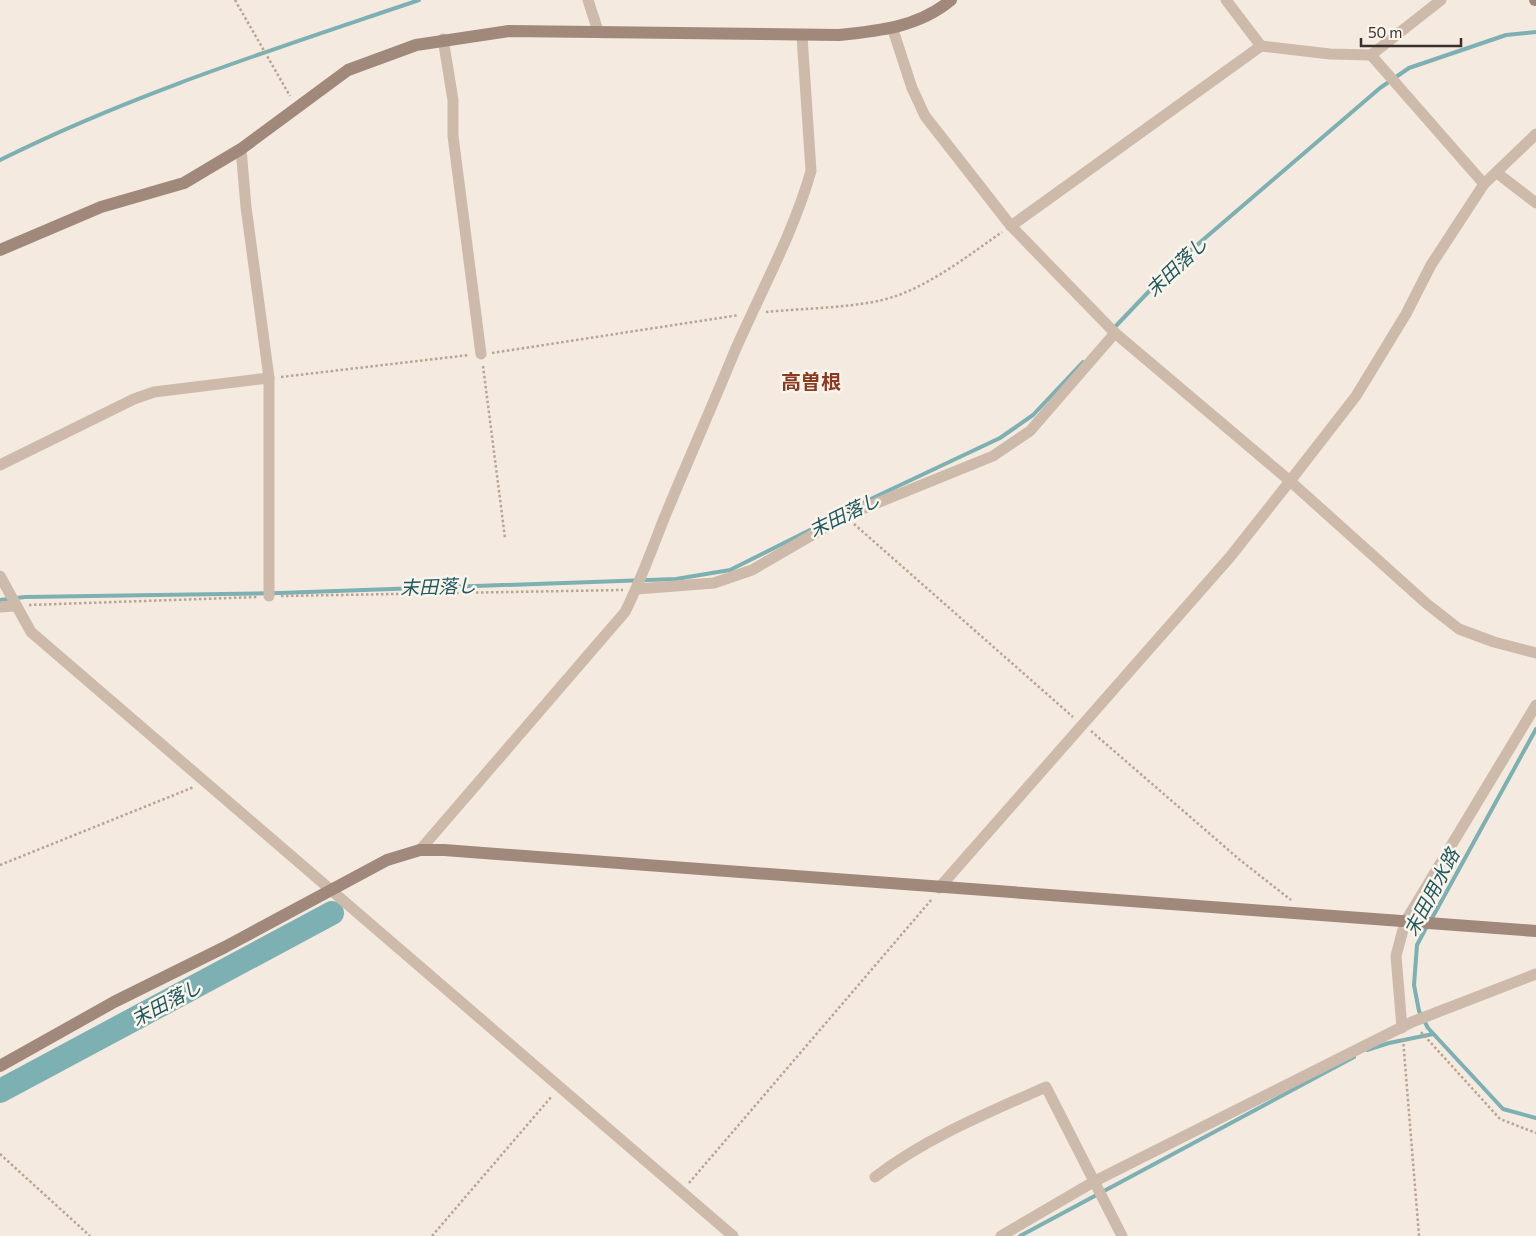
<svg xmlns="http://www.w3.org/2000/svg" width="1536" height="1236" viewBox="0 0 1536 1236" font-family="Commissioner,'Noto Sans JP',sans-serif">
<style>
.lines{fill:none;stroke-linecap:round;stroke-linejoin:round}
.stream{stroke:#7db0b2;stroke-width:4}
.river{stroke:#7db0b2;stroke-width:24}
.path{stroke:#b9a494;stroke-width:2.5;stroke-dasharray:2.5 2.5;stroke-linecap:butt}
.street{stroke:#cdbaaa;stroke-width:11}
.secondary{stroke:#a0897b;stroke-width:12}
.labels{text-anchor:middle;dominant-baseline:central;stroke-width:5;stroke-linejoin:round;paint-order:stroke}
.water-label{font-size:19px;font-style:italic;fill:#1e595d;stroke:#fbf4ec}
.quarter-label{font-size:20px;font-weight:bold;fill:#8b3a20;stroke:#fbf4ec}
</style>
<rect width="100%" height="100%" fill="#f4eadf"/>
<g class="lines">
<g class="stream">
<path d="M0,160C134,93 278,48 419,0"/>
<path d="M1113,329L1176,263L1380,88L1409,68L1506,35L1536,32"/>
<path d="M858,505L1000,438L1033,415L1083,362"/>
<path d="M0,600L25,597L280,593L676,579L730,570L812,529"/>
<path d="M1431,920L1536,729"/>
<path d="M1427,926L1417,945L1414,985L1419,1011L1428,1028L1503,1109L1536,1118"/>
<path d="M1367,1050L1389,1043L1433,1034"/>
<path d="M1020,1236L1354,1057"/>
</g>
<path class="river" d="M0,1091L332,913"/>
<g class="path">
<path d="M235,0L290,96"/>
<path d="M766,312C804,308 863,308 896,296C935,282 969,255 1002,232"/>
<path d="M492,353L739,315"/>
<path d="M483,366L505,538"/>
<path d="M281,377L469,355"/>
<path d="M854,524L1073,717"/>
<path d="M281,596L623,590"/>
<path d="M29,605L258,597"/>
<path d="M1091,731L1240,860L1291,900"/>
<path d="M0,865L194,787"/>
<path d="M1421,1032L1500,1119L1536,1133"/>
<path d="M1403,1039L1419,1236"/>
<path d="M0,1154L90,1236"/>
<path d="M689,1183L932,899"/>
<path d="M432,1236L552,1096"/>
</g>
<g class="street">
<path d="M588,0L598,31"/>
<path d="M1226,0L1261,46"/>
<path d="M892,27L912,88L925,116L1011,226L1115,333L1290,481L1427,604L1459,629L1494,642L1536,653"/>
<path d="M443,39L453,100V136L481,354"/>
<path d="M1371,55L1484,184"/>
<path d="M241,149L246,207L269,378V596"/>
<path d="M1497,173L1536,203"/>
<path d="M1011,226L1261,46L1330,54L1371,55L1441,0"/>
<path d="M0,465L134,399L154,392L269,378"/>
<path d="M0,576L31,632L733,1236"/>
<path d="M637,589L714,583L752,570L845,516L993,456L1030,431L1115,333"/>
<path d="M0,607L15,606"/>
<path d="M420,850L625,612C640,582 651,552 663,521C686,465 711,409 734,353C760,293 793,234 811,171L802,36"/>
<path d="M939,888L1230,557L1290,481L1356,396L1406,314L1431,265L1484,184L1536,134"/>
<path d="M1402,1028L1396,956L1405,922L1536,705"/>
<path d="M875,1177C926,1138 987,1113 1046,1087L1122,1236"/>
<path d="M1001,1236L1095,1181L1412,1022L1536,974"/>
</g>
<g class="secondary">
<path d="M1535,0H1536"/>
<path d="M0,250L101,207L184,183L241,149L348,70L416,45L509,31L839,35C879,31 919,27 951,0"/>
<path d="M0,1066L114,1002L225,947L387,860L420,850H444L1536,931"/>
</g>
</g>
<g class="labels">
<g class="water-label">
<text transform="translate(1176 266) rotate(-44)">末田落し</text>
<text transform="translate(844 514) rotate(-26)">末田落し</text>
<text transform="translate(438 586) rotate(-2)">末田落し</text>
<text transform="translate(1431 892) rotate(-62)">末田用水路</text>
<text transform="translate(166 1002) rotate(-28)">末田落し</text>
</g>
<g class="quarter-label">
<text x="811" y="381">高曽根</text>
</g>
</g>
<path d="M1361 38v8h100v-8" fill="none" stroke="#3a2f2a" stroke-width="2.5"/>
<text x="1368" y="38" font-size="15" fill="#3a2f2a" stroke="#fbf4ec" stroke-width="4" paint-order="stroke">50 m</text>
</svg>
